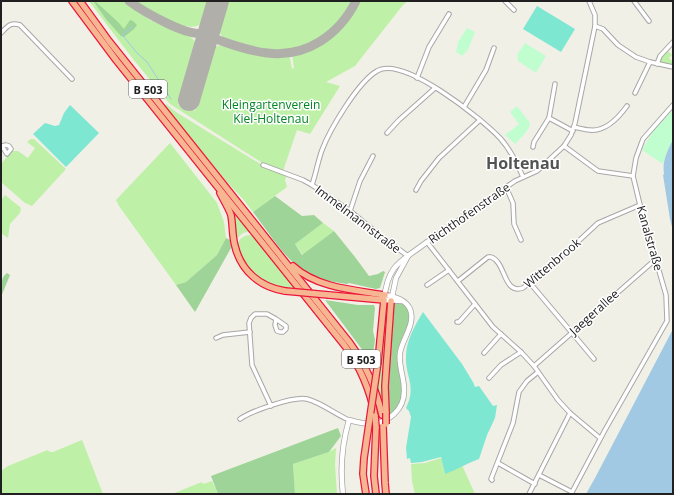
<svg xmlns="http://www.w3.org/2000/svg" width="674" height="495" viewBox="0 0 674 495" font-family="'Open Sans',sans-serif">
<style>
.grass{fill:#bef0a7}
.forest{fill:#9ed497}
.park{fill:#c0fed0}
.pitch{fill:#7de7d1}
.water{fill:#a2c9e3}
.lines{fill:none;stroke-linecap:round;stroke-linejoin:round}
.stream{stroke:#a2c9e3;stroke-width:1}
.taxiway{stroke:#b0afaa;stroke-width:9}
.runway{stroke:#b0afaa;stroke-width:22}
.minor-casing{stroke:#a7a7a7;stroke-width:5.5}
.tertiary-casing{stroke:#a7a7a7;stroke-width:6}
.trunk-casing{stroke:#ec163a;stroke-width:8}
.minor{stroke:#fff;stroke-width:3.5}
.tertiary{stroke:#fff;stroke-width:4.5}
.trunk{stroke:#f7b692;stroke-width:5.5}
.trunk-bridge-casing{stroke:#ec163a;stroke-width:8;stroke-linecap:butt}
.trunk-bridge{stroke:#f7b692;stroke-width:5.5}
.labels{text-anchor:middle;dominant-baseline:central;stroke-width:3;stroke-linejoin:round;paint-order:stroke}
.shield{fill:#fff;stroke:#636363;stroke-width:1}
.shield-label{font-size:11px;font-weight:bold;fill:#202020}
.park-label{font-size:12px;fill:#028524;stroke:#fff}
.street-label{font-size:12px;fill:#202020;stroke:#fff}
.district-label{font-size:16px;font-weight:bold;fill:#535353;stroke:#fff}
</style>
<rect width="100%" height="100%" fill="#f1f0e6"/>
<g class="grass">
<path d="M89,1H123L150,20L174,30L188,35L194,40L196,44L178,105L195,111L213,49L217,46L224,45L259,55L275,57L288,56L290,58L292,69L294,68L292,55C325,46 343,31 359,1H408L403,5L355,66L326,82L340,86L310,134L297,130L283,171L264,164L170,104L133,59Z"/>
<path d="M135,1H209C207,8 206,20 201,24C187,35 147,10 135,1Z"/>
<path d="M228,1H352C330,46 290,58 244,45C237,43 224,41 220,33C218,27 225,8 228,1Z"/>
<path d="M667,50L672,55L669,58L673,62L672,65L662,63L660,61L661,57Z"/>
<path d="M166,104L176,112L252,159L264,166L287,175L285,180L287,187L253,212L243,199L227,182L165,107Z"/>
<path d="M31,139H34L66,169L32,206L25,203L1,182V164L12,151H18L28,158L35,148L27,142Z"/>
<path d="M170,143L217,203L224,222L226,238L217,255L186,282L176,285L119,206L116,200Z"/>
<path d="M5,195L21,208L20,213L10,224L8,238L1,233V200Z"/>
<path d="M225,198L251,231L243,233L236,239Z"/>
<path d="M323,223L334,231L303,255L295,244Z"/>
<path d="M250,235L257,241L294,284V289C260,295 216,239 250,235Z"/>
<path d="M386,303L389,305L383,372L382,407L376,387Z"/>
<path d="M82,440L103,494H1V471L8,466L45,451L48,450L50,452H53Z"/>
<path d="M336,448L335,465L337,494H295L293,464L329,452Z"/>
<path d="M441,458L445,474L462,465L475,494H415L412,481L411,464L425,463Z"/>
<path d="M212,481L218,494H172L202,482L203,484Z"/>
</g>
<g class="forest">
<path d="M95,1L118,22L124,29L130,20L133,21L137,25L134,29L124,37L121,36L106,19L94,2Z"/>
<path d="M275,196L302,216L314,215L323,223L295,244L302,255L334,231L355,257L369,276L378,274L383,271L385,272L380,288L376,289L349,283L347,284C335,282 321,281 310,275C286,262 270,234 253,212Z"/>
<path d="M226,238L230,240L231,248L195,312L176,285L186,282L217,255Z"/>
<path d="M7,273L10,275L1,297C1,288 0,278 7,273Z"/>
<path d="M325,300L358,305H374L375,308L373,331L375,340L371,367L367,356Z"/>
<path d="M391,301L405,302L411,315L401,345L403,401L388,419L385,398Z"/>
<path d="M338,428L341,436L329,452L293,464L295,494H218L211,476Z"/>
</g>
<g class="park">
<path d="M467,28L475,32L468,50L462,56L456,52L458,42Z"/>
<path d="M525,43L546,56L536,73L518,61L517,55Z"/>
<path d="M517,106L530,123C530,130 520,139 515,144L505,135L519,124L510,112Z"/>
<path d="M673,110V140L666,154L663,164L642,150L653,131Z"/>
</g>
<g class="pitch">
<path d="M537,6L575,29L561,52L523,29Z"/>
<path d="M70,105L99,133L66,167L33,134L45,123L55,126L59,125L64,113Z"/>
<path d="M423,312L462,364L473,382L475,387L479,386L493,406L497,405L495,418L487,435L479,459C467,463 457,470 445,474L441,457L422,462L411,463L410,458L407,459L406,448L411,417L409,411L406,408C417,386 405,377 406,356C406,341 415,325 423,312Z"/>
</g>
<g class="water">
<path d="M673,140V231L670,219L663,175L664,174C662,161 667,151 673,140Z"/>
<path d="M673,329V494H586L595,478Z"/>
</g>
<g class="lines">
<path class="stream" d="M133,27L123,34L124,37L137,53L147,62L171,99"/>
<g class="taxiway">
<path d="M129,1C141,10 191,40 205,32L212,21"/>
<path d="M214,14C213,22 209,33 216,39C232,45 250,51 267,53C306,58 339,35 356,1"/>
</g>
<path class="runway" d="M189,100L218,1"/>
<g class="minor-casing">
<g id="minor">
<path d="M505,1L514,10"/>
<path d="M589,1L595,15V26L575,123L571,135L564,146L537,171L515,181L427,242L493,327L521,352L534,366L558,400L570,413L600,438"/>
<path d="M634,1L649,21"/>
<path d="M595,26L603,29L618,45L636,57L650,62L673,67"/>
<path d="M1,33C8,26 10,22 20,25L72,79"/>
<path d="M657,64L660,56L673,42"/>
<path d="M417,78L429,47L449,14"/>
<path d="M635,93L650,62"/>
<path d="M464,107L486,70L494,48"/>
<path d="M549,118L573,131"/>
<path d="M574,127C579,128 585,130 590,130C606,132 619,117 627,106"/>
<path d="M387,133L399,120L435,88"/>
<path d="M6,145L9,146L11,149L7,154L2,146Z"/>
<path d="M564,146L598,171L633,176"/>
<path d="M533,147L534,142L549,118L555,84"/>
<path d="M263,165L303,180L312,185L350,211L382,237L408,256"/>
<path d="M312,185C316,173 318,161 322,150C330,129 358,82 377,71C403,55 482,119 500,138C510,149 517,163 523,177"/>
<path d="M506,187L513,203L514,224L521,240"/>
<path d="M416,190L421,181L439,158L480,120"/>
<path d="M350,211L360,181L373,156"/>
<path d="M458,281L488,257H491C506,262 503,295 523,288L570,249L598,223L640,205"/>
<path d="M530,283L594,359"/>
<path d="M427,285L449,270"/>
<path d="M457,322H459L475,304"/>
<path d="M216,338L223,335L250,332"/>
<path d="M484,353L501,334"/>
<path d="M534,366L656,259"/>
<path d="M489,378L501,365L521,352"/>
<path d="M271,406L252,365L249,323L251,318L255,314H267L276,319L275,325L277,331L280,332H283L286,329V326L276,319"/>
<path d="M240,419C251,411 294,396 307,399C322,403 335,414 349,420"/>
<path d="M498,463L535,484"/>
<path d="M539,475L572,492"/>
<path d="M492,480L491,479L513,423L519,392L527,381L538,372"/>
<path d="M529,494L570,413"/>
<path d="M571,494L605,430L667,321L666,295L640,205L633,176L636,158L643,139L673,105"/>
</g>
</g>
<g class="tertiary-casing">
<g id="tertiary">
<path d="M392,297L396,278L408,256"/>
<path d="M402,301L384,300C388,263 401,262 427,242"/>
<path d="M343,494C340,469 342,444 349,420C356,422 365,424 373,424C389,422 404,409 404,392C405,379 398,366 400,353C402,339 416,324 410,309C406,300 394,296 385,295"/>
</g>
</g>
<g class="trunk-casing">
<g id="trunk">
<path d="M72,1L116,60L345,346C361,368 370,390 375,416"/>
<path d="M80,1L109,41L350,343C366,365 376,388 382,415"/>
<path d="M220,193C224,201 228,207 231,215C233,226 232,236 235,246C241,271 260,287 285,291"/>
<path d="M293,266C317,288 354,290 385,295"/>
<path d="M329,295L384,300L378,362"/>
<path d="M386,413L385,386L391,301"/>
<path d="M383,426L385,483L386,494"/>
<path d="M376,427L374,476L376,494"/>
</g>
</g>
<use href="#minor" class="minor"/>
<use href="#tertiary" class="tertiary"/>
<use href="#trunk" class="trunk"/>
<g class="trunk-bridge-casing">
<g id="trunk-bridge">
<path d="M285,291L329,295"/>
<path d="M386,413V424"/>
<path d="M375,416L376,427"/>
<path d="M366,494L363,474L364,458L378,362"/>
</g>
</g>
<use href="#trunk-bridge" class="trunk-bridge"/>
</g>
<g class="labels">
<g class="shield">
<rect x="129" y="80" width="38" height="18" rx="3"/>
<rect x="342" y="350" width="38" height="18" rx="3"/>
</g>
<g class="shield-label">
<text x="148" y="89">B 503</text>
<text x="361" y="359">B 503</text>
</g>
<g class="park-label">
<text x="271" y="104">Kleingartenverein<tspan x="271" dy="14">Kiel-Holtenau</tspan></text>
</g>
<g class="street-label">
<text transform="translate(469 213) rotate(-35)">Richthofenstraße</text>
<text transform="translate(358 219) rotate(37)">Immelmannstraße</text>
<text transform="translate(650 238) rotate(74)">Kanalstraße</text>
<text transform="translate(552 263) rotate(-40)">Wittenbrook</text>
<text transform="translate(594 312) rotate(-42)">Jaegerallee</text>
</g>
<g class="district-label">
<text x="523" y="163">Holtenau</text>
</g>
</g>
<rect width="674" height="495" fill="none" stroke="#202020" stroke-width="4"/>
</svg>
